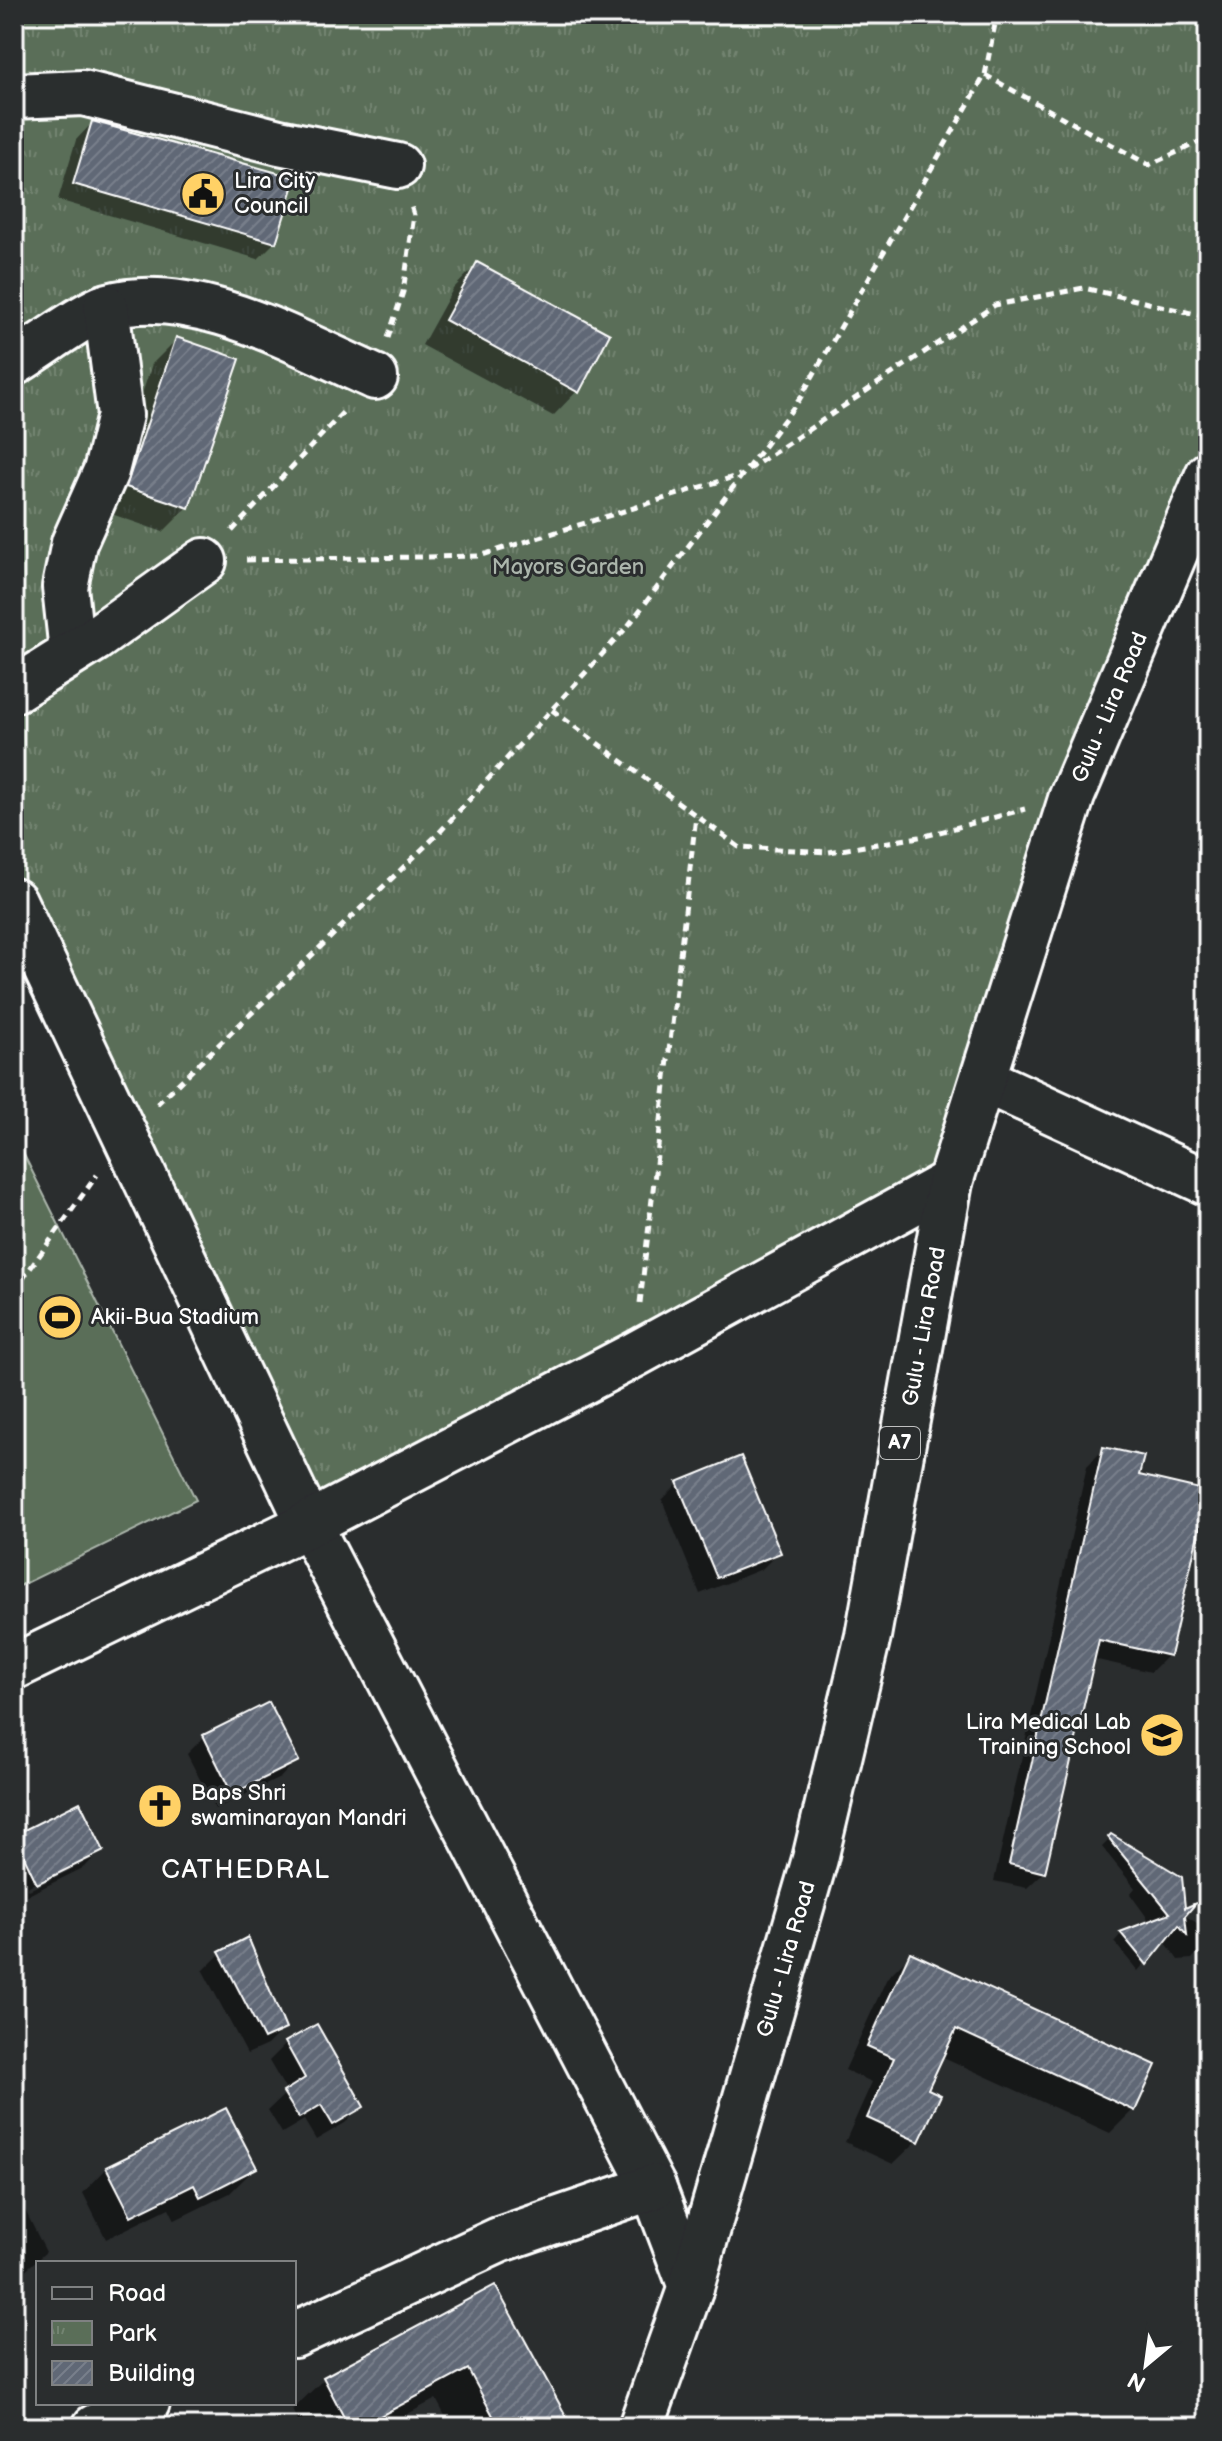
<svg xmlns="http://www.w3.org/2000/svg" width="1222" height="2441" viewBox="0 0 1222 2441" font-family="'Balsamiq Sans',sans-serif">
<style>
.grass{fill:#5a6e58;stroke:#acb6ac;stroke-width:2}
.park{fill:url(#park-tufts);stroke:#acb6ac;stroke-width:2}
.shadow{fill:#0007;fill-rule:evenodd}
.building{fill:url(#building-hatch);stroke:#fff;stroke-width:2}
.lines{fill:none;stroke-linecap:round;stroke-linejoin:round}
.minor-casing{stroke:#fff;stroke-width:50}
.major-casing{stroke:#fff;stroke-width:50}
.path{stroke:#fff;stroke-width:5;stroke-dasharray:8 6;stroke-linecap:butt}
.minor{stroke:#2a2d2e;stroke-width:44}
.major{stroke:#2a2d2e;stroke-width:44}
.labels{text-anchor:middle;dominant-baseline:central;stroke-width:6;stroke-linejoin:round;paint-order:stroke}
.shield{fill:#2a2d2e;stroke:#bfc0c0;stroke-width:2}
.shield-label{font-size:20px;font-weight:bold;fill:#fff}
.poi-label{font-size:22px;fill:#fff;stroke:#2a2d2e;text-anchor:start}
.park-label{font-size:22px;fill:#acb6ac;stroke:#2a2d2e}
.street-label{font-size:22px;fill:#fff;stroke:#2a2d2e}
.quarter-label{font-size:26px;letter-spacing:2px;fill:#fff;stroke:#2a2d2e}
</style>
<defs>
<pattern id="park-tufts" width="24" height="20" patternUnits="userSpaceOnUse" patternTransform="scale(2)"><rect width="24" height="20" fill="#5a6e58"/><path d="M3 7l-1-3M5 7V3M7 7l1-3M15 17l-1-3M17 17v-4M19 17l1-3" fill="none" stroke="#738471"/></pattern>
<pattern id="building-hatch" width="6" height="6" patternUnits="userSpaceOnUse" patternTransform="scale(2)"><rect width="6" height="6" fill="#606876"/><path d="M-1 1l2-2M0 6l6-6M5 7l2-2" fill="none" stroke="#787f8b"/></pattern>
</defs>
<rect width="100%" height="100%" fill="#2a2d2e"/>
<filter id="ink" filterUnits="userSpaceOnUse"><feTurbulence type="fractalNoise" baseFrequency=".0125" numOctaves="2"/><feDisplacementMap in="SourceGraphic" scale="16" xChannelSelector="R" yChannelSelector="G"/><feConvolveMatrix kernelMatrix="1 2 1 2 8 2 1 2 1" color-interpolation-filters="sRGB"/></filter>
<g filter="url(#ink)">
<path class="grass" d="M14,1135L196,1500L14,1589Z"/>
<path class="park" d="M14,14H1208V471L967,1148L321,1511L14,874Z"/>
<g class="shadow">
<path d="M92,123L275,242L258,259L58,200L76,140Z"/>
<path d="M477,264L577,391L553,416L422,345L453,289Z"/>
<path d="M177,339L188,507L163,532L103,511L152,364Z"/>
<path d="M1104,1449L1137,1476L1168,1655L1151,1672L1093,1659L1044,1872L1027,1888L994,1881L1087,1466Z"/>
<path d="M678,1484L779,1552L762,1569L700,1594L662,1500Z"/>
<path d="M204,1737L296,1761L280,1778L215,1809L187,1754Z"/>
<path d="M79,1805L101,1850L85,1867L20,1899L14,1887V1837ZM84,1858V1863L29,1890L27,1887Z"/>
<path d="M1112,1837L1184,1915L1207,1929L1208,1941L1192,1959L1178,1960L1164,1940L1138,1971L1114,1942L1121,1934L1151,1923L1130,1894L1135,1888L1102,1847Z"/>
<path d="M220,1954L283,2029L267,2045L247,2054L203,1971Z"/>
<path d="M910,1955L1133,2110L1110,2133L941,2056L925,2090L917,2141L893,2164L845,2142L872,2082L845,2070L887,1978Z"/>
<path d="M286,2044L362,2106L345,2123L316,2140L304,2120L282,2133L268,2110L287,2092L269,2061Z"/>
<path d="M107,2168H255L230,2193L175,2220L169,2208L106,2239L83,2193Z"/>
<path d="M1208,2177V2191L1202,2188Z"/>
<path d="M21,2202L46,2252L14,2280V2205Z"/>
<path d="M494,2287L570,2427H451L436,2399L383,2427H301L292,2410L324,2379Z"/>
</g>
<g class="building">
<path d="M92,121L296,178L276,243L73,184Z"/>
<path d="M477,262L610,334L579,393L445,320Z"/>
<path d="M176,337L240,359L189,508L126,487Z"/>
<path d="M1103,1447L1144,1456L1139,1475L1208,1491L1170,1656L1099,1640L1045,1873L1009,1864Z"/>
<path d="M741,1456L781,1553L717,1578L677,1482Z"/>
<path d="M269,1702L299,1761L232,1794L203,1735Z"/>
<path d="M80,1802L104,1851L37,1884L14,1835Z"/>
<path d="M1111,1834L1182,1877L1185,1908L1196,1903L1185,1916L1187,1935L1179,1925L1147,1965L1120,1932L1170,1913L1108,1837Z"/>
<path d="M248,1937L286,2029L264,2039L219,1952Z"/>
<path d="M910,1952L1156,2065L1135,2111L956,2029L928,2089L941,2095L919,2142L867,2118L894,2058L867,2046Z"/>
<path d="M317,2024L364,2107L333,2125L321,2105L299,2118L283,2092L305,2078L285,2042Z"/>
<path d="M226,2108L257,2168L200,2197L194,2185L131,2216L106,2167Z"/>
<path d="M495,2285L572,2427H499L468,2369L360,2427H349L323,2377Z"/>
</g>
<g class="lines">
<g class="minor-casing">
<g id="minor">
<path d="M14,96L83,93L279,142L398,166"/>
<path d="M14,363C38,349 84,313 108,306C194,282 299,344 375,377"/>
<path d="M72,652L65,587L74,543L106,471L120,415L106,307"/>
<path d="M14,690L95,639L204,561"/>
<path d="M14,901L309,1524L653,2187L691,2287"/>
<path d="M984,1080L1208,1183"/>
<path d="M14,1667L309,1524L634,1355L950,1182"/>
<path d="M294,2335L499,2240L653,2187"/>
<path d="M95,2427L147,2403"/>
</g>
</g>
<g class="major-casing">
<g id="major">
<path id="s1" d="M641,2427L691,2287L815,1859L868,1636L950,1182L1072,796L1208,475"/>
</g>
</g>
<g class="path">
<path d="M985,75L1149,165L1208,138"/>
<path d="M388,338L403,292L414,215L410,203"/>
<path d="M748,470L995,305L1084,288L1208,317"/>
<path d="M232,531L345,410"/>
<path d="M246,560L479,556L740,475"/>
<path d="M552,710L739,847L829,852L925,836L1025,809"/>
<path d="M157,1104L438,834L628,626L799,400L985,75L997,14"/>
<path d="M14,1291L97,1175"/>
<path d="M640,1303L696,816"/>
</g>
<use href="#minor" class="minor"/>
<use href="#major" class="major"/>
</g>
</g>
<defs>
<g id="civic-disc" transform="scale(2.3)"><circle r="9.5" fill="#ffd166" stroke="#2a2d2e"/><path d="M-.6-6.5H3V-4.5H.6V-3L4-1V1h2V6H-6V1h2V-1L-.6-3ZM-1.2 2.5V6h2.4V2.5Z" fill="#111"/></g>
<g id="stadium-disc" transform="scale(2.3)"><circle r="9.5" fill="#ffd166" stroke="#2a2d2e"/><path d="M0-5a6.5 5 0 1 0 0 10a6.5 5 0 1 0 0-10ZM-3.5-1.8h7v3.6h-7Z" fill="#111"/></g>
<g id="school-disc" transform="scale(2.3)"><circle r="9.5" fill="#ffd166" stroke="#2a2d2e"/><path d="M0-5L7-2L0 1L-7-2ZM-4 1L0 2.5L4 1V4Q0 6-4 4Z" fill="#111"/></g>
<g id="church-disc" transform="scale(2.3)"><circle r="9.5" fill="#ffd166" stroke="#2a2d2e"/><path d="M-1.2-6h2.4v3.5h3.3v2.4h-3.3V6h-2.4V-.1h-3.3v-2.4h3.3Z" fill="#111"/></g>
</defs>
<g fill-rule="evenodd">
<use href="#civic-disc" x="203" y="194"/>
<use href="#stadium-disc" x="60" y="1317"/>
<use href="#school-disc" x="1162" y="1735"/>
<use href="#church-disc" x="160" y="1806"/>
</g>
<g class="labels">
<rect class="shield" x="880" y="1427" width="40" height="32" rx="6"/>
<g class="shield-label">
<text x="900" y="1443">A7</text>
</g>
<g class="poi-label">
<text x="234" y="181">Lira City<tspan x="234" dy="25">Council</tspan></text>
<text x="91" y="1317">Akii-Bua Stadium</text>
<text x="1131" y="1722" text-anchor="end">Lira Medical Lab<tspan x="1131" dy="25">Training School</tspan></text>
<text x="191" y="1793">Baps Shri<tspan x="191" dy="25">swaminarayan Mandri</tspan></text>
</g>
<g class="park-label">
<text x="568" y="567">Mayors Garden</text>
</g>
<g class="street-label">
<text stroke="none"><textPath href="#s1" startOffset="1786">Gulu - Lira Road</textPath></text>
<text stroke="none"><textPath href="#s1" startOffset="1138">Gulu - Lira Road</textPath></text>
<text stroke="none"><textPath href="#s1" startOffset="490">Gulu - Lira Road</textPath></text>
</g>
<g class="quarter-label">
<text x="246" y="1870">CATHEDRAL</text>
</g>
</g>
<rect width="1222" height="2441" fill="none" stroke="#2a2d2e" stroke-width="48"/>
<rect x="24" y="24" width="1174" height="2393" fill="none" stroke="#fff" stroke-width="3" filter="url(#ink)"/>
<rect x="36" y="2261" width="260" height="144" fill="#2a2d2e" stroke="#7f8182" stroke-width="2"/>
<rect x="52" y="2287" width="40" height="12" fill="#2a2d2e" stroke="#7f8182" stroke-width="2"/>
<text x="108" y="2301" font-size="24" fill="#ffffff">Road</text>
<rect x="52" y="2321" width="40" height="24" fill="url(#park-tufts)" stroke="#7f8182" stroke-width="2"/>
<text x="108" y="2341" font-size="24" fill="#ffffff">Park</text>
<rect x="52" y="2361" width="40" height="24" fill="url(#building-hatch)" stroke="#7f8182" stroke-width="2"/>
<text x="108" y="2381" font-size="24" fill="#ffffff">Building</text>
<g transform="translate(1146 2365) rotate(209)" stroke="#2a2d2e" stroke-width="6" paint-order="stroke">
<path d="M0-6L14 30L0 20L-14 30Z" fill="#ffffff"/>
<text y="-12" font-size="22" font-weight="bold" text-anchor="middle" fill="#ffffff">N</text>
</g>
</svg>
